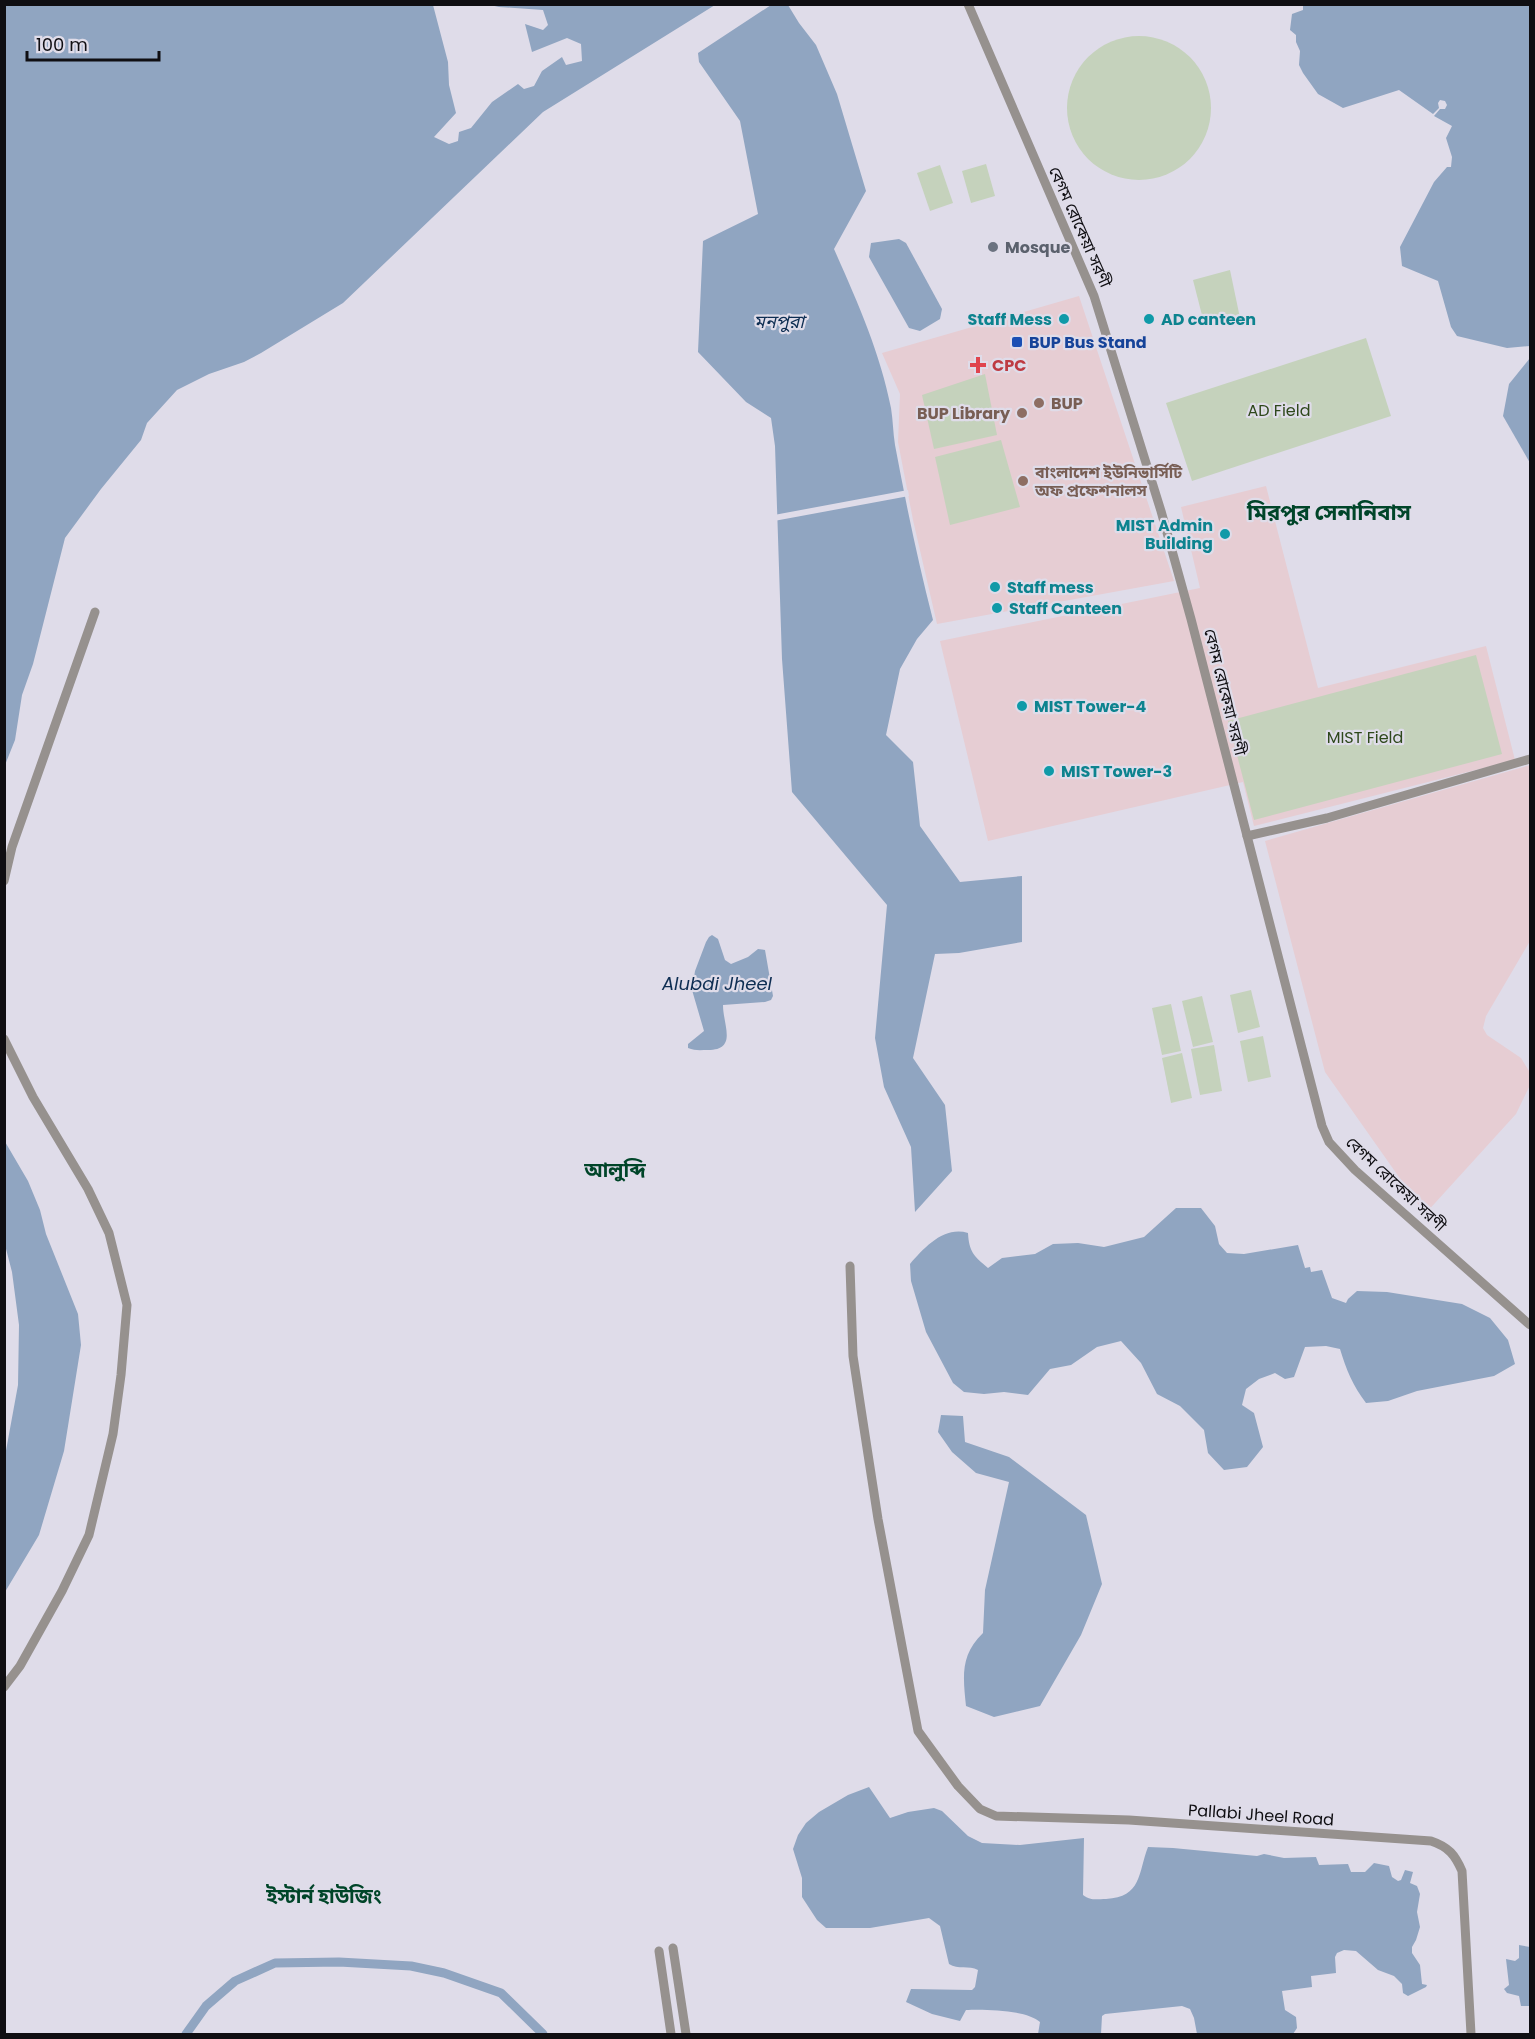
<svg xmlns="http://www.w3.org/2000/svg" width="1535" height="2039" viewBox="0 0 1535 2039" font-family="Poppins,'Noto Sans Bengali',sans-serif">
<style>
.education{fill:#e6cdd3}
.green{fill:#c5d2bc}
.water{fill:#90a5c1}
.pier{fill:#dfdce9}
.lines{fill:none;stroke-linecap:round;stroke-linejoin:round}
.canal{stroke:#90a5c1;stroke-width:9}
.minor{stroke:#96918e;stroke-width:9}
.worship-dot{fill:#6b7280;stroke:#dfdce9;stroke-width:2}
.culture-dot{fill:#0f9aa8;stroke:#dfdce9;stroke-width:2}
.transit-dot{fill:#1a4fb4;stroke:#dfdce9;stroke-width:2}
.health-dot{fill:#e0444e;stroke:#dfdce9;stroke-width:2}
.education-dot{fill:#8d6e63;stroke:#dfdce9;stroke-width:2}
.labels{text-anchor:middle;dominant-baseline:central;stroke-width:4.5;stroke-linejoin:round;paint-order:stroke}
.street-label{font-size:16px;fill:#0f0e12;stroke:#dfdce9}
.worship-label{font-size:16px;font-weight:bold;fill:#5b616d;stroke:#dfdce9;text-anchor:start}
.culture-label{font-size:16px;font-weight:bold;fill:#0d838f;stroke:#dfdce9;text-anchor:start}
.transit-label{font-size:16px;font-weight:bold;fill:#164399;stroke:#dfdce9;text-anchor:start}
.health-label{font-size:16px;font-weight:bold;fill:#be3a42;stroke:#dfdce9;text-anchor:start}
.education-label{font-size:16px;font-weight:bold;fill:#785e54;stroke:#dfdce9;text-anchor:start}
.park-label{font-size:16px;fill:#2e481b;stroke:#dfdce9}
.water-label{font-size:18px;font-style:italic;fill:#0d2d52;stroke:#dfdce9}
.quarter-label{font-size:20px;font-weight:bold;fill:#004529;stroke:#dfdce9}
.district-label{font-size:22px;font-weight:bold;fill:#004529;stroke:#dfdce9}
</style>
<rect width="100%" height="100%" fill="#dfdce9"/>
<g class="education">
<path d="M1079,296L1174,581L937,624L913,520L898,442L900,394L882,353Z"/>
<path d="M1266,486L1318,688L1486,646L1515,760L1254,826L1243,782L988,841L940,641L1200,588L1181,507Z"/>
<path d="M1530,765V941L1486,1016L1483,1028L1487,1035L1521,1058L1529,1071L1530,1085L1516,1114L1425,1214L1325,1072L1265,841Z"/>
</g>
<g class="green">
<circle cx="1139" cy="108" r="72"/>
<path d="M986,164L995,196L971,203L962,171Z"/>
<path d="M940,165L953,203L930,211L917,173Z"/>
<path d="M1230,270L1240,318L1205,327L1193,280Z"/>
<path d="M1366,338L1391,416L1192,481L1166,403Z"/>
<path d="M985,374L997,435L934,449L922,395Z"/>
<path d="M1001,440L1020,507L950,525L935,457Z"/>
<path d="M1476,655L1502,754L1254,820L1228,721Z"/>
<path d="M1251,990L1260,1027L1238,1033L1230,995Z"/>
<path d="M1202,996L1213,1042L1193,1047L1182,1001Z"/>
<path d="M1171,1004L1181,1051L1162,1055L1152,1008Z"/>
<path d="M1263,1036L1271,1077L1248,1082L1240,1041Z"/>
<path d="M1214,1045L1222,1091L1200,1095L1191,1049Z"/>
<path d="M1182,1053L1192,1098L1171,1103L1162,1058Z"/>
</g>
<g class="water">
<path d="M5,4L433,5L448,62L449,85L456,113L434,137L449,144L458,141L459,132L471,128L492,102L518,84L524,89L534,86L542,71L562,57L566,65L582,61L581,44L567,38L532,52L525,24L543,30L548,25L543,10L499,7L490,5H715L543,112L343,303L261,353L244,362L209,374L177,390L147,423L141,440L101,489L65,538L33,664L22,695L15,740L5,765Z"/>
<path d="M771,5H788L799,23L816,45L837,94L866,191L834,249C857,301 880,352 891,408C893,420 893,433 895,445C906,504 918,562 933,620L917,639L900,669L886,735L913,762L920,826L960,882L1022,876V942L959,953L935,954L913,1058L945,1105L952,1171L915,1212L911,1147L884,1087L875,1038L887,905L792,792L782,659L775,446L771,418L746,402L698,352L703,241L758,214L740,121L699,62L698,53Z"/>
<path d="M1303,5H1530V346L1507,348L1457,336L1451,327L1438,281L1402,266L1400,247L1434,182L1447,167H1451L1452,157L1446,138L1452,126L1434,116L1440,109H1445L1447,105L1445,101L1440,100L1438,103L1439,108L1433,114L1399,90L1343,108L1318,94L1303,73L1299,65L1300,51L1296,42V35L1290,30L1292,14L1303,10Z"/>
<path d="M899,239L906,243L942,309L940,319L920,331L909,328L869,257L871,243Z"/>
<path d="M1530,358V463L1503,416L1509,384Z"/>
<path d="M712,935L718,939L725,960L731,964L748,957L758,949L765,950L773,996L771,1000L765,1002L723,1005C723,1025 738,1050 708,1050C701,1050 695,1051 688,1048V1044L704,1031L692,990L695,971L706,942L709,937Z"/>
<path d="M4,1140L28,1181L40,1210L46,1234L78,1314L81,1345L64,1451L39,1535L5,1592V1456L18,1385L19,1325L12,1272L5,1245Z"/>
<path d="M1176,1208H1201L1215,1226L1219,1244L1227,1253L1244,1254L1298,1245L1305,1268L1310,1267L1311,1272L1322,1270L1332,1298L1346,1303L1348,1299L1357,1291L1387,1292L1462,1304L1490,1318L1508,1340L1515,1364L1494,1376L1417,1391L1388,1401L1366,1403C1353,1386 1346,1369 1340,1349L1326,1346L1305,1347L1294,1377L1285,1379L1275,1373L1259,1379L1246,1389L1242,1405L1254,1413L1263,1447L1247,1467L1224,1470L1208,1453L1204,1430L1180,1406L1157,1394L1141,1363L1121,1341L1097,1347L1071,1365L1050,1369L1028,1395L1004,1392L984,1394L964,1392L953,1383L926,1332L911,1281L910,1264C925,1247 944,1226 968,1233C969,1252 974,1256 988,1268L1002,1258L1035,1254L1053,1244L1078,1243L1104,1247L1144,1237Z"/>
<path d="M941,1415L963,1416L965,1442L1009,1457L1086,1515L1102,1584L1081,1635L1040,1706L994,1717L966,1706C963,1677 960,1655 983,1633L985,1590L1009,1482L976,1473L952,1452L938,1432Z"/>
<path d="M869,1787L890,1818L908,1812L934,1808L942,1811L968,1836L982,1843L1020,1845L1084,1838L1083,1895C1091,1901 1097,1899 1106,1899C1142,1897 1138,1873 1148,1847L1173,1848L1257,1856L1264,1854L1284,1858L1316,1857L1319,1865L1348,1864L1351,1872H1365L1374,1863L1389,1866L1392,1877L1398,1881L1401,1880L1405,1870L1413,1872L1410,1883L1417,1886L1420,1894L1417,1912L1420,1927L1416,1940L1412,1947V1953L1420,1965L1422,1984L1427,1985L1426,1987L1408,1996L1403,1993L1402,1984L1394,1976L1378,1970L1356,1951L1344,1950L1337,1953L1335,1957L1336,1973L1311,1976L1312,1987L1282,1991L1285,2010L1296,2017L1297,2028L1293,2034H1197L1194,2018L1190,2009L1182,2006L1105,2014L1102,2016L1101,2034H1038L1040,2022C1027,2010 984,2009 966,2010L960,2021L932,2014L906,2002L911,1989L972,1990L975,1987L978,1970C969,1965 958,1970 949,1964L940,1926L929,1918L870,1928H826L817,1920L802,1897V1878L793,1849L798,1835L806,1823L819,1812L848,1795Z"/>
<path d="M1519,1945L1530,1947V2006H1521L1519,1996L1507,1993L1504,1989L1509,1985L1506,1959L1515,1961L1519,1958Z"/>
</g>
<path class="pier" d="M908,490L909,496L774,521V515Z"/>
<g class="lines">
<path class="canal" d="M186,2034L206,2006L235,1981L275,1963L339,1962L411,1966L444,1973L501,1993L543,2034"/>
<g class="minor">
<path d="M968,4L1094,296L1161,511L1191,619L1322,1126L1329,1142L1355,1170L1530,1325"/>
<path d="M1247,836L1327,818L1530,759"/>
<path d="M4,881L12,847L95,612"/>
<path d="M4,1039L33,1097L88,1189L109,1233L127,1305L121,1375L113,1434L89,1535L62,1591L20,1666L4,1687"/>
<path d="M850,1266L853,1356L861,1409L878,1519L918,1731L958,1786L980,1809L996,1816L1129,1820L1431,1841C1449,1847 1455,1855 1462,1871L1471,2034"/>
<path d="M673,1948L686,2034"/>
<path d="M659,1951L671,2034"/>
</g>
</g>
<circle class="worship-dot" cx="993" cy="247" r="6"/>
<g class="culture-dot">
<circle cx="1064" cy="319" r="6"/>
<circle cx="1149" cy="319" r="6"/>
<circle cx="1225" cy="534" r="6"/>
<circle cx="995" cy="587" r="6"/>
<circle cx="997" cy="608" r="6"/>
<circle cx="1022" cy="706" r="6"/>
<circle cx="1049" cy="771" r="6"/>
</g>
<rect class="transit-dot" x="1011" y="336" width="12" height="12" rx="3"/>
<path class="health-dot" d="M975 356h6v6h6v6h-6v6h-6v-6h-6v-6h6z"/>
<g class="education-dot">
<circle cx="1039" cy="403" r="6"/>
<circle cx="1022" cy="413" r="6"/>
<circle cx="1023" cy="481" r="6"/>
</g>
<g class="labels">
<g class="street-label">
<text transform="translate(1080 227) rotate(66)">বেগম রোকেয়া সরণী</text>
<text transform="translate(1225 692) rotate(76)">বেগম রোকেয়া সরণী</text>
<text transform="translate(1396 1184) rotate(43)">বেগম রোকেয়া সরণী</text>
<text transform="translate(1261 1815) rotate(4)">Pallabi Jheel Road</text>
</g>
<g class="worship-label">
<text x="1005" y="247">Mosque</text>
</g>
<g class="culture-label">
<text x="1052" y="319" text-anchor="end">Staff Mess</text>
<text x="1161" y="319">AD canteen</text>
<text x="1213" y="525" text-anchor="end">MIST Admin<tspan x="1213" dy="18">Building</tspan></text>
<text x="1007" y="587">Staff mess</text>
<text x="1009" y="608">Staff Canteen</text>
<text x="1034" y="706">MIST Tower-4</text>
<text x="1061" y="771">MIST Tower-3</text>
</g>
<g class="transit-label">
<text x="1029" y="342">BUP Bus Stand</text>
</g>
<g class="health-label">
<text x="992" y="365">CPC</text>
</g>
<g class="education-label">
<text x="1051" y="403">BUP</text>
<text x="1010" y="413" text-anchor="end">BUP Library</text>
<text x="1035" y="472">বাংলাদেশ ইউনিভার্সিটি<tspan x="1035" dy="18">অফ প্রফেশনালস</tspan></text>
</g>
<g class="park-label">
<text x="1279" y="410">AD Field</text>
<text x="1365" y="737">MIST Field</text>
</g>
<g class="water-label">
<text x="779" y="321">মনপুরা</text>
<text x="717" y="983">Alubdi Jheel</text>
</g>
<g class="quarter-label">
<text x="615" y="1170">আলুব্দি</text>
<text x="324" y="1896">ইস্টার্ন হাউজিং</text>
</g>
<g class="district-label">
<text x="1329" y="512">মিরপুর সেনানিবাস</text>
</g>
</g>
<rect width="1535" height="2039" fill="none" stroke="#0f0e12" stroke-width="12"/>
<path d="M27 51v9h132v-9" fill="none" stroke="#0f0e12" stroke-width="3"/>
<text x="36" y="51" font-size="18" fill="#0f0e12" stroke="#dfdce9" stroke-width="4.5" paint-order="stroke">100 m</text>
</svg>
